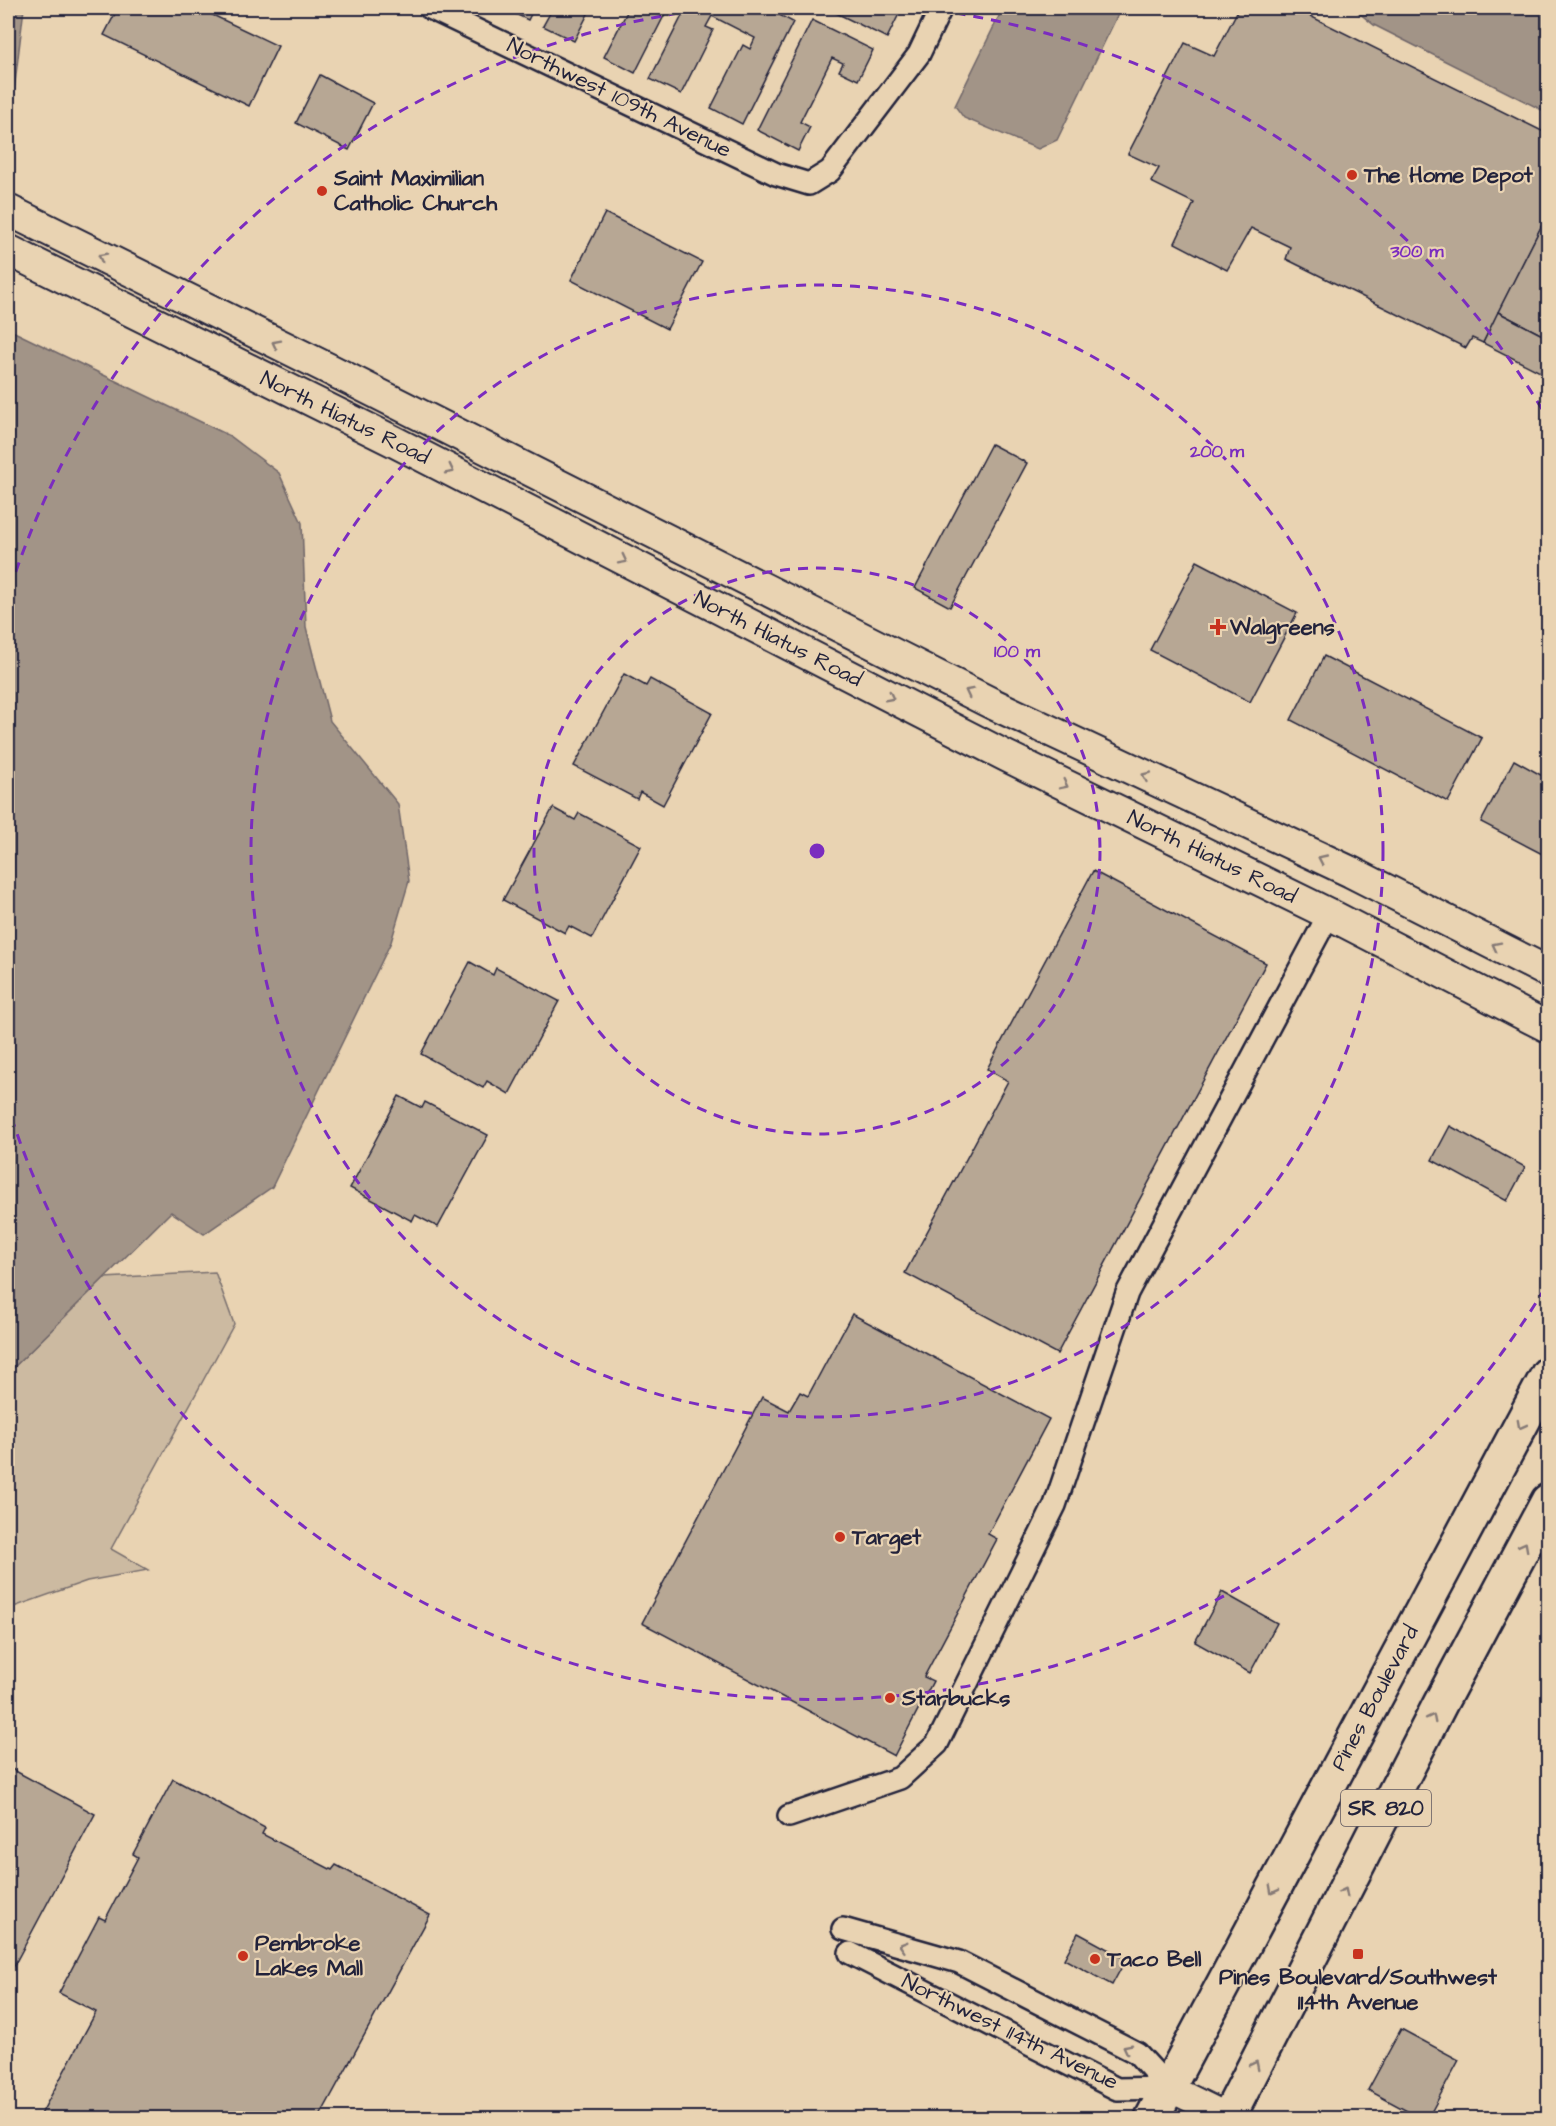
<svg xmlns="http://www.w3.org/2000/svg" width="1556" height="2126" viewBox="0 0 1556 2126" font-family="'Architects Daughter',sans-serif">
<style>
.green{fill:#ccbaa1;stroke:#776e6e;stroke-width:1.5}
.water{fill:#a29487;stroke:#6f6669;stroke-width:1.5}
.building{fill:#b7a794;stroke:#22223b;stroke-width:1.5}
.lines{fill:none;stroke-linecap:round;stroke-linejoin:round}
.minor-casing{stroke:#22223b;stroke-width:26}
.tertiary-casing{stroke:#22223b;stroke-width:30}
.secondary-casing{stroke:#22223b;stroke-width:34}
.trunk-casing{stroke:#22223b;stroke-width:38}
.minor{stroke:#e9d3b2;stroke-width:21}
.tertiary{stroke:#e9d3b2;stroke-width:26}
.secondary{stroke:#e9d3b2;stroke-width:30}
.trunk{stroke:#e9d3b2;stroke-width:33}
.oneway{stroke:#867a76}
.ring{fill:none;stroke:#7b2cbf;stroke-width:3;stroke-dasharray:10 8}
.poi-dot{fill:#c8321e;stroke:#e9d3b2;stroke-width:2}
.labels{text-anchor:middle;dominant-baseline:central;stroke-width:4.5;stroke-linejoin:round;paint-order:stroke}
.shield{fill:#e9d3b2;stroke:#5e575f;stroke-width:1.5}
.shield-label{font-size:21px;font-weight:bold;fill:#22223b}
.street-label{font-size:22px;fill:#22223b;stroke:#e9d3b2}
.poi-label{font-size:22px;font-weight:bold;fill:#22223b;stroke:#e9d3b2;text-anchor:start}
.centre{fill:#7b2cbf;stroke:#e9d3b2;stroke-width:3}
.ring-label{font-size:18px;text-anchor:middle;font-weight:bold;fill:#7b2cbf;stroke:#e9d3b2;stroke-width:4.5;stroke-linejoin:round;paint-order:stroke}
</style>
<rect width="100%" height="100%" fill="#e9d3b2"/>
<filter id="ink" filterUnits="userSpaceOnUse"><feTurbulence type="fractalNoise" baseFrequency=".0167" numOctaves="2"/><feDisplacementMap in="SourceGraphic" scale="12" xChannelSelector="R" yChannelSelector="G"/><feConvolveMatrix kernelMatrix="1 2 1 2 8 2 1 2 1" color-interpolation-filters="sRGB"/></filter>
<g filter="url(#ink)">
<path class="green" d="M215,1272L234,1324L111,1549L148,1570L87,1581L8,1609V1373L104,1278Z"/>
<g class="water">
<path d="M8,8H24L14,91L8,105Z"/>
<path d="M1003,8H1121L1057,140L1038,149L964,118L955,106Z"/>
<path d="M1353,8H1548V113L1374,25Z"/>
<path d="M8,329L230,436L279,473L302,523L306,627L330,721L398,804L409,881L391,942L272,1187L204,1234L171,1212L8,1373Z"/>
</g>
<g class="building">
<path d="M118,8H198L278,46L249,106L104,35Z"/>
<path d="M503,8H534L528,20Z"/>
<path d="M553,8H591L574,41L543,26Z"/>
<path d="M629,8H668L635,73L604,57Z"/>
<path d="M686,8H766L793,22L742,124L711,108L743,45L750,49L755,38L712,16L706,27L713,30L681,94L650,79Z"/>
<path d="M826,8H902L887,38Z"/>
<path d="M1239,8H1294L1548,134V213L1483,343L1472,338L1466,348L1286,259L1290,247L1251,228L1227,270L1175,243L1194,203L1151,182L1159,168L1128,154L1185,43L1214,56Z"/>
<path d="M812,20L873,50L858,80L839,71L843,63L832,58L800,122L810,127L798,151L757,130Z"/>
<path d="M320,75L373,103L349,150L296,123Z"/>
<path d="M605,213L702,262L667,329L571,280Z"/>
<path d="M1548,213V338L1498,312Z"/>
<path d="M1498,312L1548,338V376L1483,343Z"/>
<path d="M991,444L1027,463L950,607L915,588Z"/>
<path d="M1197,561L1297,613L1250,702L1150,650Z"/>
<path d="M1324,656L1482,738L1448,802L1291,720Z"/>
<path d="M624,674L646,686L650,679L712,713L663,805L640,792L637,799L574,766Z"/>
<path d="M1514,760L1548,779V857L1481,822Z"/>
<path d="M553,808L575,820L579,813L641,846L592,938L569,926L565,933L503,900Z"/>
<path d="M1093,871L1266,963L1057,1354L905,1273L1008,1081L987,1069Z"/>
<path d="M470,962L493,975L496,968L559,1001L509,1094L487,1081L483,1088L421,1054Z"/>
<path d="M399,1096L422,1108L425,1102L488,1135L438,1227L415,1215L412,1221L350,1188Z"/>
<path d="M1450,1126L1525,1167L1507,1201L1432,1160Z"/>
<path d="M852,1314L1049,1419L988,1534L997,1539L924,1677L933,1681L894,1756L642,1623L762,1397L789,1411L800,1392L808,1396Z"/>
<path d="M1222,1592L1277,1623L1250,1673L1195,1642Z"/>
<path d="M8,1767L95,1814L8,1977Z"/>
<path d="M173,1779L265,1828L262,1834L332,1870L336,1865L430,1915L319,2118H294L284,2113L281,2118H39L96,2012L59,1993L99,1917L105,1920L138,1857L133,1854Z"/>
<path d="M1078,1933L1126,1959L1112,1985L1064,1959Z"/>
<path d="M1401,2029L1459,2060L1428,2118H1420L1368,2090Z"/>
</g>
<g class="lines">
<g class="minor-casing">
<g id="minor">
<path d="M430,8L776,174L809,184L830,171L919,54L941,8"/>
<path d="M789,1816L900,1778L937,1744L1055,1505L1127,1293L1329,914"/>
<path d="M843,1929L959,1962L1137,2053L1169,2088"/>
<path d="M850,1953L1117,2089L1169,2088"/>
</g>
</g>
<g class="tertiary-casing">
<path id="tertiary" d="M1169,2088L1230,2118"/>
</g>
<g class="secondary-casing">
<g id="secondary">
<path d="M8,210L329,369L993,704L1351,872L1548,972"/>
<path d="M8,250L393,441L1006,756L1329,914L1548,1027"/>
</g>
</g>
<g class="trunk-casing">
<g id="trunk">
<path d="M1152,2118L1548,1374"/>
<path d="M1228,2118L1440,1704L1548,1501"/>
</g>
</g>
<use href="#minor" class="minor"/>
<use href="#tertiary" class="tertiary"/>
<use href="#secondary" class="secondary"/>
<use href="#trunk" class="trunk"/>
</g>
<defs><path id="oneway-chevron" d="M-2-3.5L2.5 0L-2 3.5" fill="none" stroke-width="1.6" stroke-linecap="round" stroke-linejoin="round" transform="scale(1.5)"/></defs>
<g class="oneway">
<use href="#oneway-chevron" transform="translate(102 257) rotate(-153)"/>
<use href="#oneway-chevron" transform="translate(276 344) rotate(-153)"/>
<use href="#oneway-chevron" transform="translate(450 470) rotate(27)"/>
<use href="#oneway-chevron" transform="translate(623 560) rotate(27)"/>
<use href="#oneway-chevron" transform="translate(969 692) rotate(-153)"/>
<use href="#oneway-chevron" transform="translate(890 697) rotate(27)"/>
<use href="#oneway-chevron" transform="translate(1146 776) rotate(-155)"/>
<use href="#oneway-chevron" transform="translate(1064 785) rotate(26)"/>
<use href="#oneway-chevron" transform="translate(1322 859) rotate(-155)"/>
<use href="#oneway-chevron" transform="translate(1496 946) rotate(-153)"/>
<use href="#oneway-chevron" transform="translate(1521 1425) rotate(118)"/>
<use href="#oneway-chevron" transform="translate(1524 1546) rotate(-62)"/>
<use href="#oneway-chevron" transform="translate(1432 1718) rotate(-63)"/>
<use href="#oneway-chevron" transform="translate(1273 1890) rotate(118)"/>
<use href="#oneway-chevron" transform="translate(1344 1892) rotate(-63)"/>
<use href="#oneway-chevron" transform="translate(903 1946) rotate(-164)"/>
<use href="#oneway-chevron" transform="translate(1127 2048) rotate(-153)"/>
<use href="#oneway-chevron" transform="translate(1255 2065) rotate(-63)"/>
</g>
</g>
<g class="ring">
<circle cx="817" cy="851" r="283"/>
<circle cx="817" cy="851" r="566"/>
<path d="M1545 1288A849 849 0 0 1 10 1113M10 589A849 849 0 0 1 714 8M920 8A849 849 0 0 1 1545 414"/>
</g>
<g class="poi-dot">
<circle cx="1352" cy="175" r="6"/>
<circle cx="322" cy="191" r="6"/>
<path d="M1215 618h6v6h6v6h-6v6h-6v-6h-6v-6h6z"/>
<circle cx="840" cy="1537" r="6"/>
<circle cx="890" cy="1698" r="6"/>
<rect x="1352" y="1948" width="12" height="12" rx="3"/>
<circle cx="243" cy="1956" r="6"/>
<circle cx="1095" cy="1959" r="6"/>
</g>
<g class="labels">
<rect class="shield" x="1341" y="1790" width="90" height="36" rx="4.5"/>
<g class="shield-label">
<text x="1386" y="1808">SR 820</text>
</g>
<g class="street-label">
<text transform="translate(619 98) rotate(26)">Northwest 109th Avenue</text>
<text transform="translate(345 418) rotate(26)">North Hiatus Road</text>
<text transform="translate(778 639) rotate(27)">North Hiatus Road</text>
<text transform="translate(1212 857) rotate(26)">North Hiatus Road</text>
<text transform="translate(1375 1698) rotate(-62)">Pines Boulevard</text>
<text transform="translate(1010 2032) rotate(26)">Northwest 114th Avenue</text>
</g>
<g class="poi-label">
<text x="1364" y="175">The Home Depot</text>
<text x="334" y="178">Saint Maximilian<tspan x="334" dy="25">Catholic Church</tspan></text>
<text x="1230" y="627">Walgreens</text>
<text x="852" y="1537">Target</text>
<text x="902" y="1698">Starbucks</text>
<text x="255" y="1943">Pembroke<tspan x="255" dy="25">Lakes Mall</tspan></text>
<text x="1107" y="1959">Taco Bell</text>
<text x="1358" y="1977" text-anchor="middle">Pines Boulevard/Southwest<tspan x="1358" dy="25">114th Avenue</tspan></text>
</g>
</g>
<circle cx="817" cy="851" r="9" class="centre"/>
<g class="ring-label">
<text x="1417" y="257">300 m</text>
<text x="1217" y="457">200 m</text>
<text x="1017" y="657">100 m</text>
</g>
<rect width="1556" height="2126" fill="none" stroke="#e9d3b2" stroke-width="30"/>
<rect x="15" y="15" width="1526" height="2096" fill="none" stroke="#22223b" stroke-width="2" filter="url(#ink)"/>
</svg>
